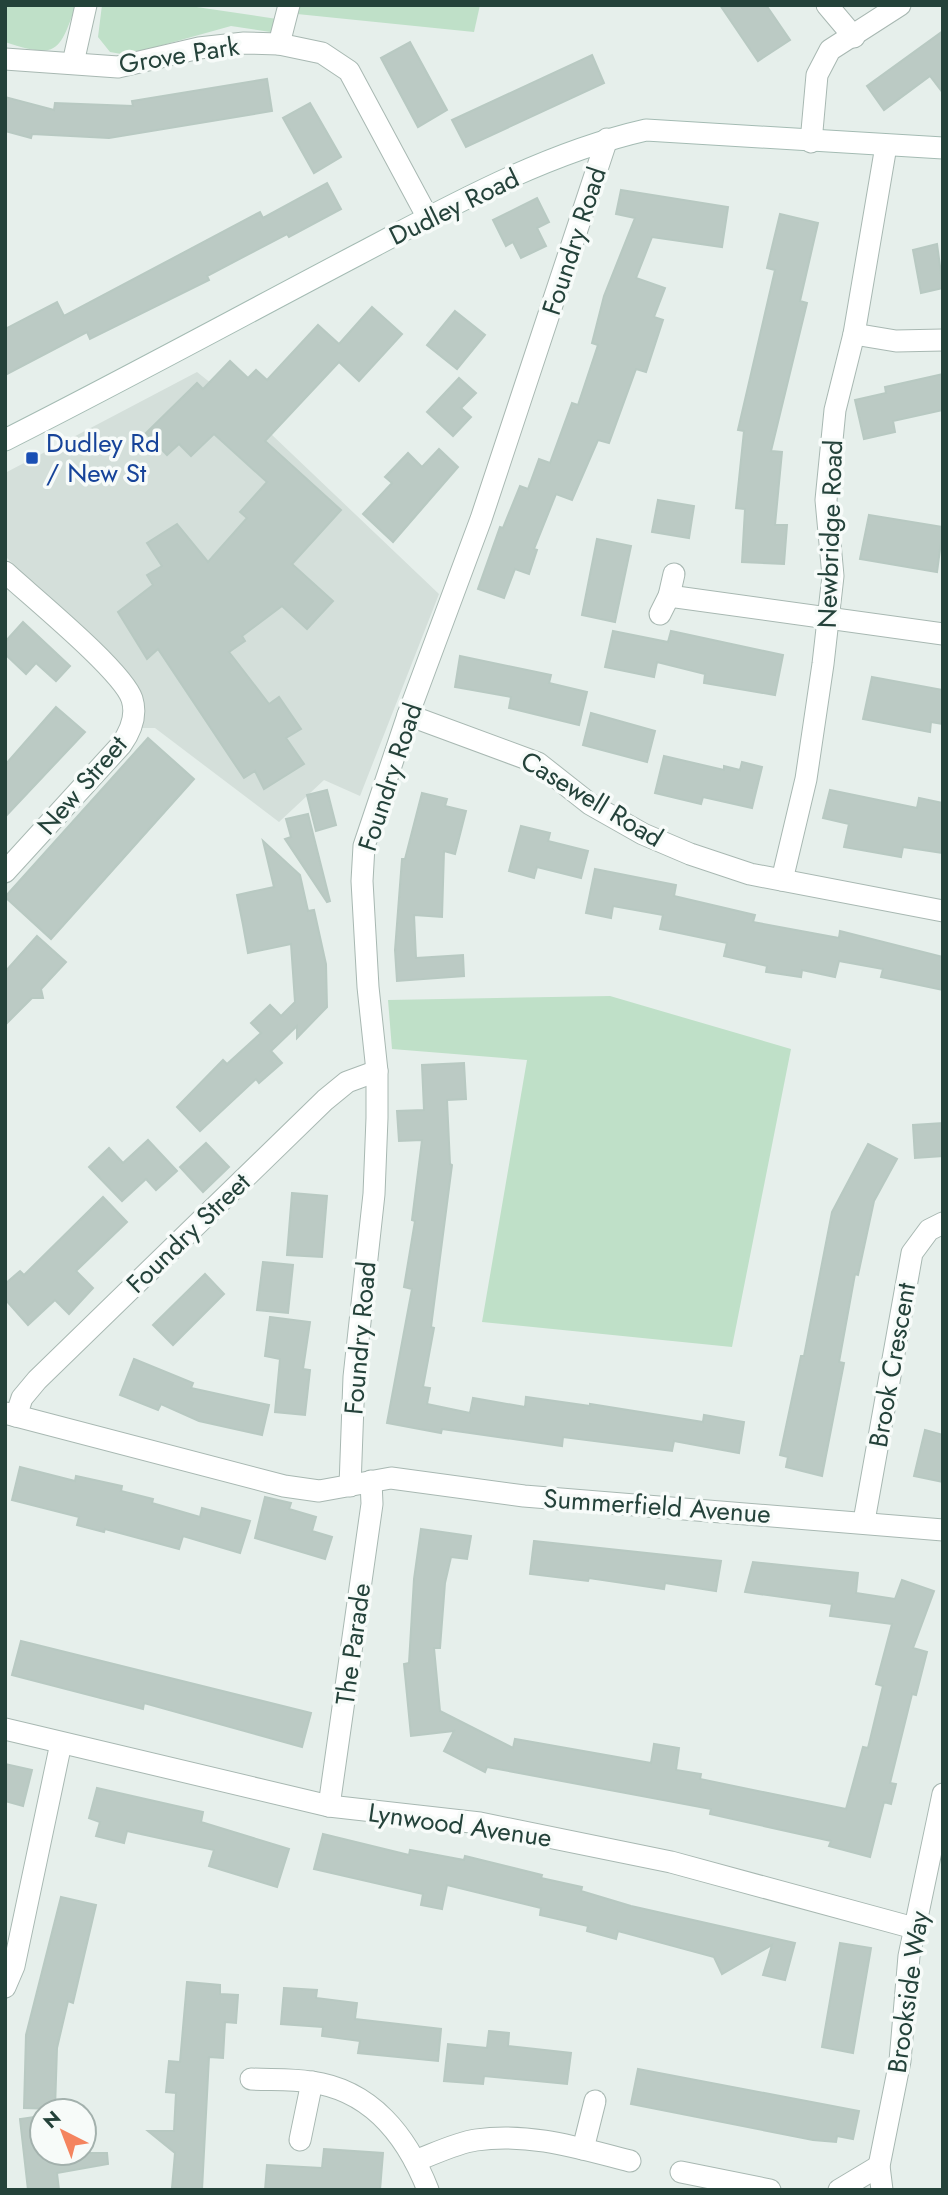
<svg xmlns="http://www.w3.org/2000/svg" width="948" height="2195" viewBox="0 0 948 2195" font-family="Jost,sans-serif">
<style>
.built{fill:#d4dfda}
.green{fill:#bfe0c8}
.building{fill:#bbcac4;stroke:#b8c9c2;stroke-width:2}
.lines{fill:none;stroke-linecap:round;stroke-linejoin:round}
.minor-casing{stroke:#a8b8b2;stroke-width:23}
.secondary-casing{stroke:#a4bbb3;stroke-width:23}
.minor{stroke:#fff;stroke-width:21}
.secondary{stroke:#fff;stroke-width:21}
.transit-dot{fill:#1a4fb4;stroke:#f7fbf9;stroke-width:2.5}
.labels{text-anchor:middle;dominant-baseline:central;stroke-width:7;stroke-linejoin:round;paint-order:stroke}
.street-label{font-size:26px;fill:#24423a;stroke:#f7fbf9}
.transit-label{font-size:26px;fill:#164399;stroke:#f7fbf9;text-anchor:start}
</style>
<rect width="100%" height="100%" fill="#e6efeb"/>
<path class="built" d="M197,372L251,415L439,594L360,796L324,780L279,822L155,728H140L136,687L5,556V473Z"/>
<g class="green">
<path d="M5,5H76C59,53 57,59 5,42Z"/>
<path d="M102,5H183L277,19V33L231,26L127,55L110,52L98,37Z"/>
<path d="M299,5H480L474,32L297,14Z"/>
<path d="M610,996L791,1049L732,1347L482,1322L527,1060L392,1049L388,1000Z"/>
</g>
<g class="building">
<path d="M720,5H766L790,40L758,61Z"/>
<path d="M943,31V93L930,76L884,110L867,86Z"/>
<path d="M410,42L447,110L418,127L381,58Z"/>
<path d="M592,55L604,83L466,147L452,120Z"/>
<path d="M267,79L272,111L109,138L32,134L31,138L5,131V97L54,110L55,103L133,106L132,101Z"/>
<path d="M310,103L341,157L314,173L283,118Z"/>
<path d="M327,183L341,209L289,237L287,234L207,276L209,280L90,339L87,332L5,375V329L57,302L64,316L260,212L263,218Z"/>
<path d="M621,190L728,207L722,247L652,237L636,278L665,288L654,317L663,320L646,372L636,369L609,443L598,440L572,500L556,494L534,549L537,550L529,574L515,569L504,598L478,589L500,527L503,528L520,486L528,489L539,459L550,463L572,403L578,405L598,345L592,343L604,296L635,218L616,214Z"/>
<path d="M537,198L549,222L537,228L546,246L521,258L513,242L506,246L493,220Z"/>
<path d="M780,214L818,223L800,301L807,303L771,451L782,452L775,525H787L784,564L742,562L745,509L736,508L744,431L738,430L775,270L767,268Z"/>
<path d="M937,244L943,288L921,293L913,250Z"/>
<path d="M372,307L402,334L359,381L339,362L265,441L341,510L292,564L333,601L307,629L282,606L242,636L245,641L229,652L269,704L279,697L301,729L286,738L304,764L264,789L255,771L244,778L158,649L147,659L118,612L153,585L147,575L162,566L147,543L177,524L208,562L247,518L240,512L267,482L214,434L191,456L179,444L167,455L146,433L197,383L203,389L230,361L248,378L256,370L267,380L318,325L339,344Z"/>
<path d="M455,311L485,335L457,369L427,345Z"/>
<path d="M943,374V410L893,421L895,432L864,439L855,400L886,393L885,387Z"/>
<path d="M459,378L476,393L461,408L471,417L453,436L427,412Z"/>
<path d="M439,449L458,467L393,542L363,514L392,483L385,477L408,453L422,467Z"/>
<path d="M658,500L694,506L689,538L652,532Z"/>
<path d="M869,515L943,527L937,572L860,559Z"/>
<path d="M597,539L631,546L615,622L582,615Z"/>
<path d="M23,622L70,666L56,681L36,663L26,674L5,654V642Z"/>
<path d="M613,631L668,642L671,631L783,655L775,695L704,683L705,674L657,662L654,677L605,667Z"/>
<path d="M460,656L551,675L549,683L587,692L579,725L509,708L511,697L455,687Z"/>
<path d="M872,677L943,690V724L931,722L930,732L863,719Z"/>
<path d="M56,707L85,732L5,817V765Z"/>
<path d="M591,713L655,731L647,762L583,745Z"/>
<path d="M148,738L194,779L51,939L5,897Z"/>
<path d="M664,756L724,770V766L740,770L742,762L762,767L752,808L703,797L701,804L655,793Z"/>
<path d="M327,790L336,825L316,831L307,795Z"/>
<path d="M830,790L917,808L919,798L943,803V853L903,847L901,857L844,847L849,824L823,818Z"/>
<path d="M422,793L447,799L445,806L466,811L455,854L444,851L442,917L414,915L416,958L463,955L464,976L397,981L395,950L402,859H405Z"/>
<path d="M308,814L330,901L327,902L285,839L291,837L286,819Z"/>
<path d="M521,826L550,833L548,841L588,851L581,878L537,867L534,878L509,871Z"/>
<path d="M263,841L300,875L308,911L314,910L326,964L327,1007L297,1038V1026L271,1051L282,1063L259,1083L256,1079L200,1131L177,1107L223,1060L227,1064L261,1033L251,1023L270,1005L281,1016L295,1002L291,944L248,953L243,925L237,895L274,887Z"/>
<path d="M595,869L676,885L674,896L755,915L753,922L839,938L840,931L943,957V990L881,977L883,969L839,961L835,977L802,970L801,977L766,972L767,966L724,956L727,943L660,929L663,915L613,906L611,918L586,913Z"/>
<path d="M37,936L66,962L41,989L43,998H32L5,1025V972Z"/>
<path d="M464,1063L466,1099L447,1100L450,1164L452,1165L431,1327L434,1328L423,1387L430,1388L427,1404L470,1413L473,1398L525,1407L526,1397L590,1406V1404L703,1422L704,1415L744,1422L739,1453L674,1441L672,1451L563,1437L562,1446L442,1429L441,1433L387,1423L412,1289L404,1287L415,1221L412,1220L422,1140L399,1141L397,1111L424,1110L422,1065Z"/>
<path d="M943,1123V1156L915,1158L913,1125Z"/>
<path d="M148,1140L177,1171L156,1190L146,1179L122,1201L89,1167L109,1148L123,1163Z"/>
<path d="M206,1143L229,1167L203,1192L180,1167Z"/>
<path d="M868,1144L897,1159L874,1201L858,1275L855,1274L839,1362L844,1363L822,1476L786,1467L788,1457L780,1455L801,1356H804L832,1212Z"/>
<path d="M292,1193L327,1196L322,1257L287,1255Z"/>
<path d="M103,1197L127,1222L76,1271L93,1288L69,1314L55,1300L28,1325L5,1299V1284L20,1271L24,1275Z"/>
<path d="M263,1262L293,1265L288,1313L257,1310Z"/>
<path d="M205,1274L224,1294L173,1345L153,1325Z"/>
<path d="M270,1317L310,1322L303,1369L310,1370L305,1415L275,1412L280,1359L265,1356Z"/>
<path d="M134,1359L193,1383L191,1388L269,1405L262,1435L199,1421L161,1404L158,1410L120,1395Z"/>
<path d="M925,1430L943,1435V1482L914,1476Z"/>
<path d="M20,1467L75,1481L76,1476L122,1486L121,1491L153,1499L152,1503L200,1517L202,1508L250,1521L240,1553L183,1536L179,1549L105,1529L104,1532L77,1525L79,1517L12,1500Z"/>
<path d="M265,1497L291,1503L289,1509L316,1517L312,1531L332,1537L325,1559L255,1538Z"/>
<path d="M421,1529L471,1536L467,1559L451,1557L445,1583L440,1648H434L440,1711L513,1748L515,1739L651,1763L654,1744L679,1748L676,1770L701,1774L700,1779L846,1809L863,1747L868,1748L883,1686L876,1684L892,1624L830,1616L832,1604L745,1592L753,1562L858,1573L856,1593L895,1599L902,1580L934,1591L913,1648L927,1652L916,1695L912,1694L890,1783L896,1784L891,1804L884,1802L870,1857L829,1846L831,1841L710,1814L711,1809L487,1767L485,1772L444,1751L454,1731L411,1736L404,1664L409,1663L414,1579Z"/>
<path d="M534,1541L721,1561L716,1591L665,1583L664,1589L589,1578L588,1581L530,1574Z"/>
<path d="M21,1641L311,1713L302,1747L144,1703L143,1709L12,1675Z"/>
<path d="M5,1764L32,1770L23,1806L5,1801Z"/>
<path d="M97,1788L203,1812L201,1822L289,1849L277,1887L209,1866L214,1850L127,1831L124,1843L96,1836L100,1822L89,1818Z"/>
<path d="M323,1834L409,1855L410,1850L464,1860L465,1856L542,1875L541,1878L582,1887L581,1891L631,1906L795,1943L785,1980L763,1975L772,1945L722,1974L714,1957L618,1931L616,1939L587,1931L588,1926L540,1915L541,1908L447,1885L442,1909L421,1905L423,1894L314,1869Z"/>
<path d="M61,1897L96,1905L73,2003L68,2001L57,2048L55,2109L24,2108L26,2035Z"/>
<path d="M840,1943L871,1948L853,2053L822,2047Z"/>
<path d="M187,1982L220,1985V1994L238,1995L236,2023L225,2022L223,2058L209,2057L202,2190L172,2188L175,2153L148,2131H174L176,2093L166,2092L169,2061L180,2062Z"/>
<path d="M284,1988L317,1990L316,1998L357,2003L355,2019L441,2029L438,2061L358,2053L360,2041L322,2036L323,2027L281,2024Z"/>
<path d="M489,2031L509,2033L508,2046L571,2053L567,2084L484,2076L483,2084L444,2081L448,2044L487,2048Z"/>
<path d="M638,2069L859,2111L853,2139L837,2136L836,2142L813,2140L631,2104Z"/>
<path d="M42,2116V2153H107L108,2164L57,2173L59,2190H28L20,2119Z"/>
<path d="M324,2149L383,2153L380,2190H265L267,2165L322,2168Z"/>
</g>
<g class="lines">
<g class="minor-casing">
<g id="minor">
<path d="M827,5L854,37"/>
<path d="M279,44L289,5"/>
<path d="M5,59L118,67L199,48L244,43L279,44L322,53L349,71L428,218"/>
<path d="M73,63L86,5"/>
<path d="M811,142L817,75L830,50L900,5"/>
<path d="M854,334L896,341L943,340"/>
<path d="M5,572C31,596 123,671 132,699C137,715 131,731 121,745L5,872"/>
<path d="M669,596L943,634"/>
<path d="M660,614L669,596L674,574"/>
<path d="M408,715L538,763L590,804L643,834L690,854L750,874L943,911"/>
<path d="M782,880L806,779L823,664L833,576L826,500L835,410L854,334L886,146"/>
<path d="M5,1413L284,1486L319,1491L391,1478L524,1496L943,1530"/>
<path d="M16,1416L22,1398L37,1380L325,1100L347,1082L377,1071"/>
<path d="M350,1486L354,1377L374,1194L377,1118V1071L368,987L362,881L364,846L408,715L481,519L607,139"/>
<path d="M864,1521L912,1253L929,1230L943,1223"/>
<path d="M5,1729L329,1806L480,1823L671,1862L914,1928"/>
<path d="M329,1806L372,1504L371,1481"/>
<path d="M5,1987L14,1966L61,1743"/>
<path d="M251,2079C271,2080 292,2079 311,2082C371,2090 407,2136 428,2190"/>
<path d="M300,2140L312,2082"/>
<path d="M583,2149L595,2101"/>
<path d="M415,2161C434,2154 456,2143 476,2140C529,2132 579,2148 630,2161"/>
<path d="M681,2172L770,2190"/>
<path d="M839,2190L879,2166"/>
<path d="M882,2190L879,2166L900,2061L909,1956L943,1794"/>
</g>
</g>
<g class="secondary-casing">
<path id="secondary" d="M5,440C124,380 241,316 359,254C450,206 545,153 646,130L943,148"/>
</g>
<use href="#minor" class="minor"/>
<use href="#secondary" class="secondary"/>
</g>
<rect class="transit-dot" x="25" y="451" width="14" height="14" rx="3.5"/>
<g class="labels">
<g class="street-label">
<text transform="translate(179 55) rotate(-9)">Grove Park</text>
<text transform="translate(454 207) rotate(-26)">Dudley Road</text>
<text transform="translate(574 241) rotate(-72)">Foundry Road</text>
<text transform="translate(830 534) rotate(-88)">Newbridge Road</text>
<text transform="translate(390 777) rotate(-72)">Foundry Road</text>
<text transform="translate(82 785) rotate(-49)">New Street</text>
<text transform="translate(592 799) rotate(31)">Casewell Road</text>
<text transform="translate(188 1233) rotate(-44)">Foundry Street</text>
<text transform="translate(360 1338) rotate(-85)">Foundry Road</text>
<text transform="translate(892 1365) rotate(-80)">Brook Crescent</text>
<text transform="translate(657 1506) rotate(4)">Summerfield Avenue</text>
<text transform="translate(353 1644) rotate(-82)">The Parade</text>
<text transform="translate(460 1825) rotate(8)">Lynwood Avenue</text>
<text transform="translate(908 1992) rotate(-82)">Brookside Way</text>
</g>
<g class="transit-label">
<text x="46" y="443">Dudley Rd<tspan x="46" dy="30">/ New St</tspan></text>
</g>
</g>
<rect width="948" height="2195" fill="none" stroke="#24423a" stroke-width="14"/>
<g transform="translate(63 2132) rotate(318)"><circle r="33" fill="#f7fbf9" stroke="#a3b1ad" stroke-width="2"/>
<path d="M0-5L12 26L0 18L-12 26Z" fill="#f4845f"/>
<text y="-10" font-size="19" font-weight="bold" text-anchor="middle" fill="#24423a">N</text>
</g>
</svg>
